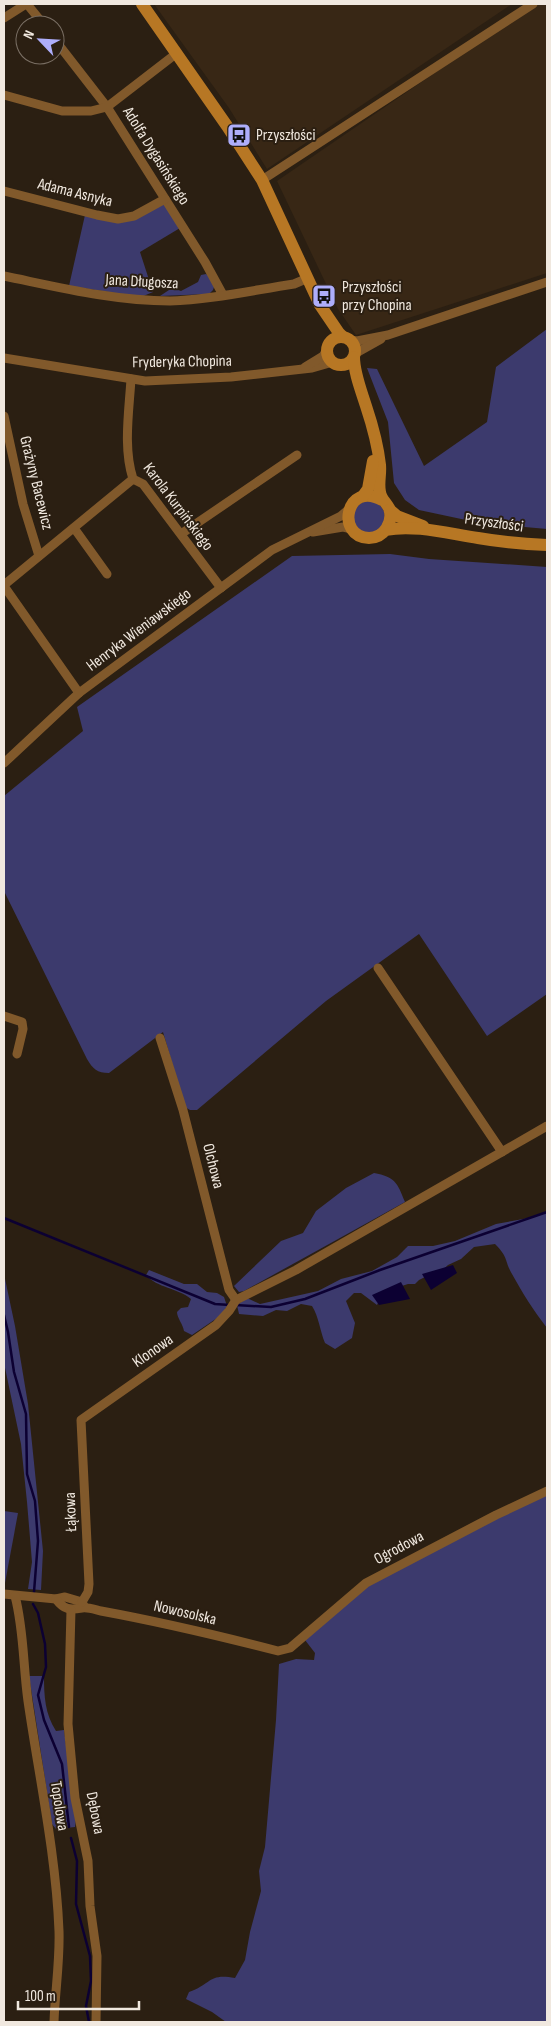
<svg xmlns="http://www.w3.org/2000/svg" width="551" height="2026" viewBox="0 0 551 2026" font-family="'Sofia Sans Condensed',sans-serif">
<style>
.built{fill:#382715}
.green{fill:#3c3a6d}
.water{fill:#0c0032}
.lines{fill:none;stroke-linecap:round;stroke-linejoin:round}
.stream{stroke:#0c0032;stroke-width:2.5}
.street{stroke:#81592b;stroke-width:9}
.secondary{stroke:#b77724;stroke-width:12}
.labels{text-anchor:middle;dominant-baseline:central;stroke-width:4;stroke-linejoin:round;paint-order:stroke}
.poi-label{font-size:16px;fill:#f0e8df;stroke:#2b1f12;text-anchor:start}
.street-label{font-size:16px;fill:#f0e8df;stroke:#2b1f12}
</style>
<rect width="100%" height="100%" fill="#2b1f12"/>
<g class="built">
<path d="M154,4H512L267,169L229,108Z"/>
<path d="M535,4H547V273L356,335L338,309L277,181Z"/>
</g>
<g class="green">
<path d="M161,200L180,228L140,252L153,292L141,297L69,286L85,215L117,222Z"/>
<path d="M206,274L212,278L215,284L213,290L209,294L160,296L172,288L181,291L198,282L201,275Z"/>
<path d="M547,329V529L480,523L419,510L405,500L394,483L388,422L367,368L377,369L424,466L487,422L496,367Z"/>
<circle cx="369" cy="517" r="16"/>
<path d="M390,554L429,559L547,567V994L487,1036L419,934L326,1001L197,1110H190L185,1107L163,1032L109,1073C97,1073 93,1069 87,1059L4,891V796L83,731L77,707L292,556Z"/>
<path d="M374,1173C395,1177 397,1182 405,1202L244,1291L239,1292L234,1286L281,1241L303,1233L316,1211L346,1188Z"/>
<path d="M547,1211V1221L546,1222L547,1225V1328C534,1311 523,1294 512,1274C504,1260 509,1258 495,1244L474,1247L461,1259L448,1265L439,1273L431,1274L419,1280L415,1284H408L383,1292L377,1305L361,1293H354L346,1301L355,1323L352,1338L335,1349L325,1343C320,1331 319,1317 312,1306L301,1304L287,1311L276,1310L263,1316L239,1314L237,1305L247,1298L260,1304L318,1291L341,1279L372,1271L397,1257L408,1246H433L455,1241L496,1224L534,1217Z"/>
<path d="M149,1270L184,1284H197L207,1292L217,1293L224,1297L227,1306L223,1314L192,1335L184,1331C183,1324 177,1318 177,1312L181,1308L188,1307L191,1299C178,1288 157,1288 146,1275Z"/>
<path d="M4,1274L15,1326L28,1404L43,1551L41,1590L28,1589L32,1562L27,1502L21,1444L4,1363Z"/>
<path d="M547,1493V2022H226L212,2012L186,1999L189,1992C212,1984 208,1973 235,1978L245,1960L250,1932L261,1891L259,1871L265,1847L276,1720L279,1664L296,1659L314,1660L315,1653L305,1640L366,1585Z"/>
<path d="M4,1511L18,1513L5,1583H4Z"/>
<path d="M29,1676H44C44,1696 45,1714 56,1731L64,1730L76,1819L75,1827L56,1829L52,1824Z"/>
</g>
<g class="water">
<path d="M453,1265L457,1273L431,1290L422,1274Z"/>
<path d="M401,1282L410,1299L379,1305L372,1295Z"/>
</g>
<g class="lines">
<g class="stream">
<path d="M4,1218L215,1304L230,1305"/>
<path d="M235,1305L271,1307L305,1299L380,1270L547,1212"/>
<path d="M4,1315L8,1332L14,1372L26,1414L27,1474L35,1501L38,1541L34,1592"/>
<path d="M33,1604L38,1613L45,1644L46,1667L38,1695L44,1720L62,1764L69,1827"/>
<path d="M71,1838L77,1861L76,1904L90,1956L91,1981L86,2006L89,2022"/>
</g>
<g class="street">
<path d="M27,4L44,25"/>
<path d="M4,18L26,4"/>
<path d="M55,40L107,107L205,262L223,295"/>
<path d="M4,95L62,111H91L107,107L177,53"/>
<path d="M262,180L533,4"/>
<path d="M4,191L97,215L118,219L134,216L165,199"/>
<path d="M4,276C58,287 114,301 170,301C210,300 254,290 294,284L308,278"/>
<path d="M350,340L357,341L388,335L547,282"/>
<path d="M356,353L381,339"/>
<path d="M4,358L145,381L231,377L312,368L333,362"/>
<path d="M305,367L323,356L327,350"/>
<path d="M131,379C129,412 123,448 133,479L143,484L221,588"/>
<path d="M4,416L23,504L39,556"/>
<path d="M74,528L107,574"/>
<path d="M313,532L343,527L352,529"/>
<path d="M181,534L297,455"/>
<path d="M4,585L133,479"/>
<path d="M4,586L79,693"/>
<path d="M4,763L79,693L272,550L341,516L349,509"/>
<path d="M378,968L502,1152"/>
<path d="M4,1016L22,1022L23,1029L17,1054"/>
<path d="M160,1038L183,1110L229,1290L236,1300"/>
<path d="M236,1300L296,1270L547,1126"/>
<path d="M4,1594L56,1599L65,1597L82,1602L84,1606"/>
<path d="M15,1596C24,1630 23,1666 28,1701C39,1777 56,1854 59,1931C60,1961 55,1992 54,2022"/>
<path d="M56,1599C64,1610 70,1610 82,1608C88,1607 96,1610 101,1611C161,1622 220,1636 278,1651L290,1648L366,1583L496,1515L547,1491"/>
<path d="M82,1602L88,1592L89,1584L81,1420L216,1325L229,1311L236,1300"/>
<path d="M71,1610L68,1724L75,1798L88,1861L90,1906L97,1956L96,2022"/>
</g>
<g class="secondary">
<path d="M142,4L227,126L262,180L320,305L339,333L343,337"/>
<circle cx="341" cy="351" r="14"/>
<path d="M354,357C354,373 361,390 366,406C372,424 378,446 380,465C381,474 378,483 380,492C381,499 386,502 389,508C394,522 384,538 369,538C335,537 346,480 382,500"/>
<path d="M363,496L368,489L373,461"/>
<path d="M390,510L397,516L423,526"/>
<path d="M386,530C414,524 450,534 478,538C501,542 524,544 547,545"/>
</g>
</g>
<defs>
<g id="bus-square" transform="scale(1.25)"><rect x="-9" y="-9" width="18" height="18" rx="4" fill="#aeaefb" stroke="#2b1f12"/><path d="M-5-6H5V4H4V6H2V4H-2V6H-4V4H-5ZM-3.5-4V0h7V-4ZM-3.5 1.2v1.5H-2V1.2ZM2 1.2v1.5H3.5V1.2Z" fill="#111"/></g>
</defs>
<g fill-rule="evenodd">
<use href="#bus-square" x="239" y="135"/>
<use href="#bus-square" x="324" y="296"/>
</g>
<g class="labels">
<g class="poi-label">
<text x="256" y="135">Przyszłości</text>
<text x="342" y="287">Przyszłości<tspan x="342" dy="18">przy Chopina</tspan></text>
</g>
<g class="street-label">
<text transform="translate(156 156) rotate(58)">Adolfa Dygasińskiego</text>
<text transform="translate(75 193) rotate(14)">Adama Asnyka</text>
<text transform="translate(142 282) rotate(3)">Jana Długosza</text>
<text transform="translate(182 362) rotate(-1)">Fryderyka Chopina</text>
<text transform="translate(36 483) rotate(76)">Grażyny Bacewicz</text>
<text transform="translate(178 507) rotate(53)">Karola Kurpińskiego</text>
<text transform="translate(494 523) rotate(8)">Przyszłości</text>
<text transform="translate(139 630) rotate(-37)">Henryka Wieniawskiego</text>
<text transform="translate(213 1166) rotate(76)">Olchowa</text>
<text transform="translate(153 1351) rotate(-35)">Klonowa</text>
<text transform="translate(71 1512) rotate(-92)">Łąkowa</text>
<text transform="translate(399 1548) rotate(-28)">Ogrodowa</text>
<text transform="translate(185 1613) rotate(13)">Nowosolska</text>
<text transform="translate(59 1806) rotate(81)">Topolowa</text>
<text transform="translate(95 1813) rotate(79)">Dębowa</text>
</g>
</g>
<rect width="551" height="2026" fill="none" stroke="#f0e8df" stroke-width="10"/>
<g transform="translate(40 40) rotate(295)"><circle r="24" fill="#2b1f12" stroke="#7a6f64"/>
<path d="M0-4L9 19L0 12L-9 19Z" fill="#aeaefb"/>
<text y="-8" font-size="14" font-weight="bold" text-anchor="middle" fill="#f0e8df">N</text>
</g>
<path d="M18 2001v8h121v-8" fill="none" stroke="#f0e8df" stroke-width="2.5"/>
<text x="25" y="2001" font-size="15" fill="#f0e8df" stroke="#2b1f12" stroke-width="4" paint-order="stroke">100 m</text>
</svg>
